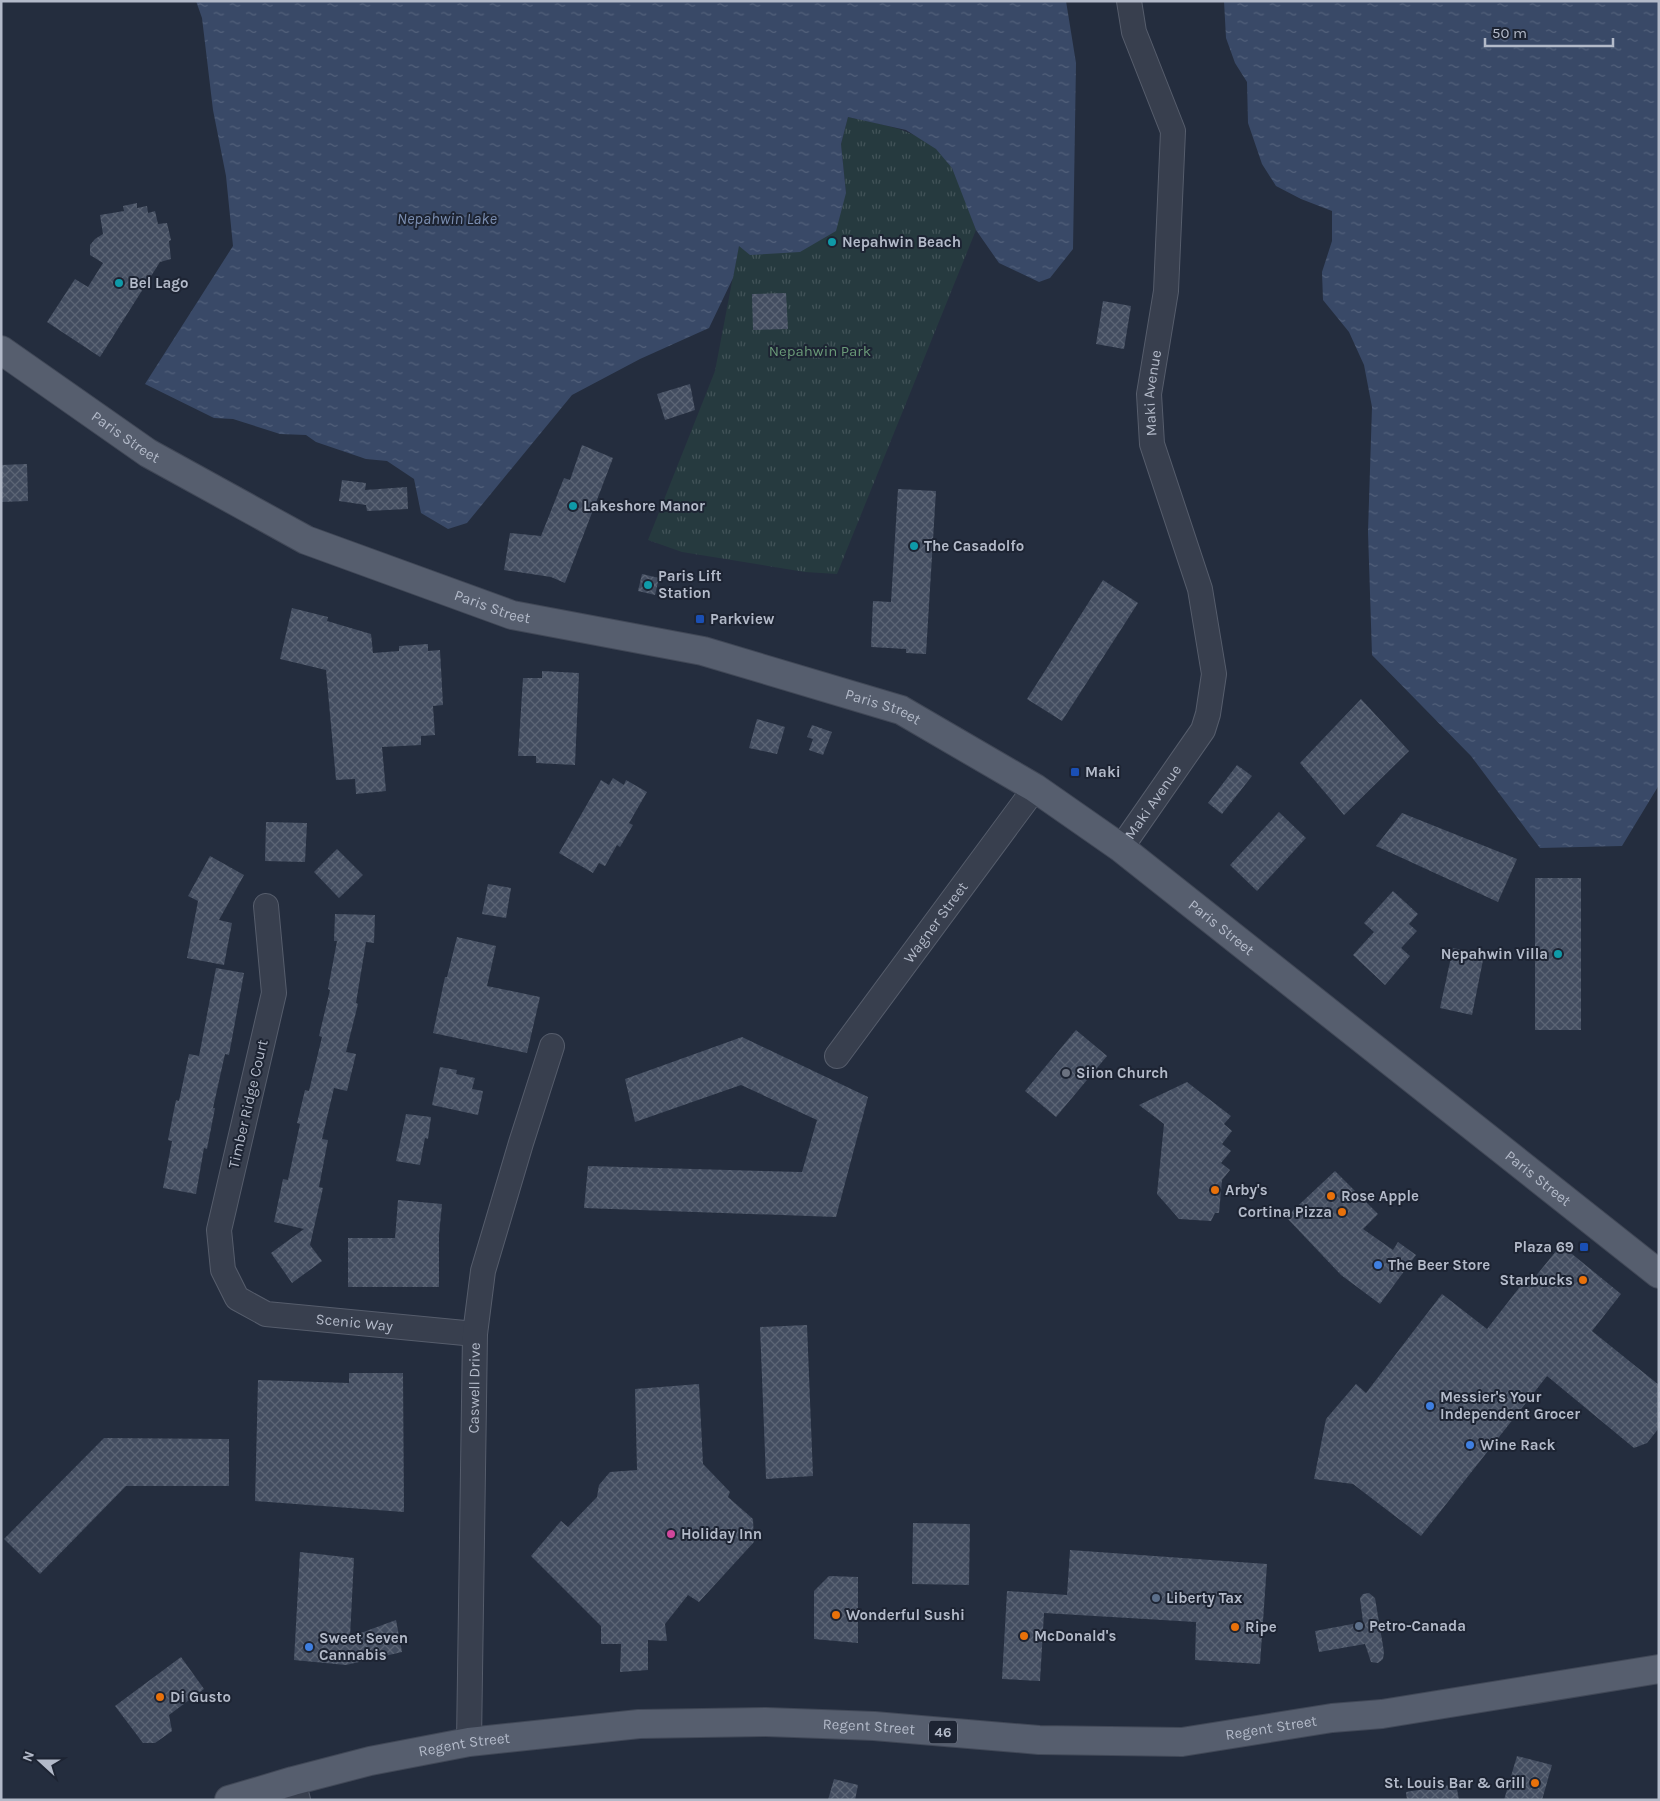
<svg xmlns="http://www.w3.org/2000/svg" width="1660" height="1801" viewBox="0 0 1660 1801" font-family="Karla,sans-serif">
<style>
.grass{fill:url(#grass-tufts)}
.water{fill:url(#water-ripples)}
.building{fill:url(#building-cross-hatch)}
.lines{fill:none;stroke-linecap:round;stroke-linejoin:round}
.minor-casing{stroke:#565d6c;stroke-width:26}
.major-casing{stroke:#414857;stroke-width:30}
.minor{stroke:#383f4e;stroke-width:24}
.major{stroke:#565e6e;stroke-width:28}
.culture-dot{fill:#0f9aa8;stroke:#1d2433;stroke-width:2}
.transit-dot{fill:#1a4fb4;stroke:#1d2433;stroke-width:2}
.worship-dot{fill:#6b7280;stroke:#1d2433;stroke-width:2}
.food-dot{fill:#e8710a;stroke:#1d2433;stroke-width:2}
.shop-dot{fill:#3f7fe0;stroke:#1d2433;stroke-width:2}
.hotel-dot{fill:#d1479c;stroke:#1d2433;stroke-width:2}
.service-dot{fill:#5c6f8a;stroke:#1d2433;stroke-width:2}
.labels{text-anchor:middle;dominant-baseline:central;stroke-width:4;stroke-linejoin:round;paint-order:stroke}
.shield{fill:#1d2433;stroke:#868d9c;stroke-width:1}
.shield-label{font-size:14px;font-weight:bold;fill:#b3bac9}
.poi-label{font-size:15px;font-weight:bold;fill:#b3bac9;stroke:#1d2433;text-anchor:start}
.park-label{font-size:15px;fill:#6a9a78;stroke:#1d2433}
.street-label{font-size:15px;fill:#b3bac9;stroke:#1d2433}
.water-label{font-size:16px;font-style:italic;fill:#7b8eb1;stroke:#1d2433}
</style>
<defs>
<pattern id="grass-tufts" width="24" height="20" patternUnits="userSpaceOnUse" patternTransform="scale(1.25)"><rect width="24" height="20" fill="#263a3f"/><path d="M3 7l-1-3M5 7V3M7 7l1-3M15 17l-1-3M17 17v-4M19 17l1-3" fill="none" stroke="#435459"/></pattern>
<pattern id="water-ripples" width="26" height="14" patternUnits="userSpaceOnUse" patternTransform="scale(1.25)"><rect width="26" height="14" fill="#394967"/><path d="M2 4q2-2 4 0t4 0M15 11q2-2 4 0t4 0" fill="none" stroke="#53617b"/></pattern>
<pattern id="building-cross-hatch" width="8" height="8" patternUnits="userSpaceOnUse" patternTransform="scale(1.25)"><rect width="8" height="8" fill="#434d60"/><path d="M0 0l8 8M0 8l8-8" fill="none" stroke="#5c6575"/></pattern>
</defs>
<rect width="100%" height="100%" fill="#242d3e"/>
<path class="grass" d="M848,117C885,125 931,131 952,168C961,184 969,212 976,230L837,574L805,572L682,552L648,540L715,371L739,245L846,193L841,144Z"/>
<g class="water">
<path d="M196,1H1066L1076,63L1073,249L1050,278L1039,282L999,263L976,230L952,168L936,149L906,130L848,117L841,144L846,193L836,231L800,252L750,255L739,246L733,278L709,328L640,359L572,395L467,523L448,529L421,513L414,479L387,461L366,459L316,442L306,435L280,434L233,419L214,418L145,384L233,246L226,176L213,110L202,18Z"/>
<path d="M1224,1H1659V785L1622,846L1540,848L1471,756L1372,655L1368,532L1372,407L1364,365L1349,332L1323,300L1322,272L1332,241V211L1301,199L1276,186L1262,164L1248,123L1247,82L1235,63L1226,38Z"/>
</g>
<g class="building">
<path d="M137,203V208L147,206L148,213L155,211L158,224L167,223L171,240L169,241L171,259L160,262L100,357L47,322L75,279L88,287L103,263L90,255V245L95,239L103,234L100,215L124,211L123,206Z"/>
<path d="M786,293L788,329L753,330L752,294Z"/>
<path d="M1103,301L1131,306L1124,349L1096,344Z"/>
<path d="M690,384L695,410L665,420L657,394Z"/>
<path d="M582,445L613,458L565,583L551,577L504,570L510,533L541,536L564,478L570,480Z"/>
<path d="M27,464L28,501L1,502V465Z"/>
<path d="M342,480L366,483L365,490L407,487L408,509L367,511L366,505L339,501Z"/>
<path d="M898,489L936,491L926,654L906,653V649L871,647L873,601L891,602Z"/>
<path d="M642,574L659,578L655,595L638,591Z"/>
<path d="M1103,580L1138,603L1062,721L1027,699Z"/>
<path d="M292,608L328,617L327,621L371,634L373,653L399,651V646L428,644V651L440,650L443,705L433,706L435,735L421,736V745L382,747L386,791L356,794L355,779L336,780L326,670L280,659Z"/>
<path d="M542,671L579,673L575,765L536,763V756H518L523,678H542Z"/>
<path d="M1361,699L1409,751L1344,815L1300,763Z"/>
<path d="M757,719L785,727L777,754L749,748Z"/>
<path d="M812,725L832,732L823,755L809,750L813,739L807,737Z"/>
<path d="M1237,765L1252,776L1222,814L1208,803Z"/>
<path d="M613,778L624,785L626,780L647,792L629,823L633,825L620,847L617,845L605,866L599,863L593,873L559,853L601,780L609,785Z"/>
<path d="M1279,812L1306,838L1257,891L1230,865Z"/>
<path d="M1402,813L1517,859L1498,902L1376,846Z"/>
<path d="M266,822L307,823L305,862L265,861Z"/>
<path d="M337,849L363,875L339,898L314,872Z"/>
<path d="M210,856L244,875L219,920L232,923L224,965L187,958L198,901L188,896Z"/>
<rect x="1535" y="878" width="46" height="152"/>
<path d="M488,884L511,888L506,918L482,914Z"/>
<path d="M1393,891L1418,914L1409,924L1417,931L1401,948L1410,956L1385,985L1353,955L1374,932L1364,923Z"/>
<path d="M335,914L375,915L374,943L366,942L356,1003L358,1004L346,1052L356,1054L347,1091L334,1088L322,1139L328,1140L319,1187L323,1188L310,1245L322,1261L292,1283L271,1253L304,1229L274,1222L283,1179L288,1180L300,1124L297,1123L305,1090L309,1091L322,1037L319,1036L330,990L328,989L337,941H334Z"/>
<path d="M457,937L496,946L487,986L540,997L527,1053L433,1033L445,977H447Z"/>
<path d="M1453,948L1484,955L1472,1015L1440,1008Z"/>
<path d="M216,968L244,973L229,1055L225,1054L213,1108H215L207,1149L204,1148L196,1194L163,1188L172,1141L168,1140L176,1100L179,1101L189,1054L199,1056Z"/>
<path d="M1076,1030L1107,1056L1056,1117L1025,1091Z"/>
<path d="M742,1037L868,1097L836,1217L584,1208L588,1166L802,1172L817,1120L741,1085L635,1122L625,1079Z"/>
<path d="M440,1067L457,1070L456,1074L475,1078L472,1089L483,1091L478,1115L432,1105Z"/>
<path d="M1187,1082L1231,1116L1224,1124L1232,1131L1222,1144L1231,1151L1221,1163L1230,1170L1222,1180L1219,1213H1215L1211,1221L1179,1219L1157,1194L1164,1124L1139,1105Z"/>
<path d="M406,1114L431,1117L428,1139L425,1138L420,1165L396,1161Z"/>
<path d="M1335,1171L1378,1214L1363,1229L1393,1250L1398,1242L1416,1255L1380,1304L1341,1275L1286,1217Z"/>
<path d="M398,1200L442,1204L439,1235V1287H348V1238H395Z"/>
<path d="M1561,1245L1621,1294L1592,1331L1659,1385V1428L1647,1443L1634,1448L1547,1376L1421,1536L1353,1484L1314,1479L1326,1419L1356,1384L1366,1393L1442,1294L1487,1329L1526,1279L1531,1282Z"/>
<path d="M807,1325L813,1476L766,1479L760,1327Z"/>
<path d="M349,1373H403L404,1512L255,1501L258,1380L349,1383Z"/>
<path d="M699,1384L703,1464L730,1492L728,1497L753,1519L754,1542L699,1602L688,1595L665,1624L667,1641L648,1640V1670L620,1672L621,1644H601V1626L531,1556L561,1521L568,1527L597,1497L599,1485L610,1472L637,1470L635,1389Z"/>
<path d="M104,1438L229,1439V1486H126L40,1574L4,1539Z"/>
<path d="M913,1523L970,1524L969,1585L912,1584Z"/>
<path d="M1070,1550L1267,1564L1260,1664L1195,1660L1196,1622L1044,1613L1040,1681L1002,1679L1007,1591L1067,1595Z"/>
<path d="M300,1552L354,1558L350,1637L396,1620L402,1652L346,1665L294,1660Z"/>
<path d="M829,1576L858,1577V1643L814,1639V1591Z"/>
<path d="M1369,1593L1375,1598L1384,1652L1383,1659L1378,1663L1371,1662L1365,1644L1319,1652L1315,1631L1363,1622L1360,1598L1363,1594Z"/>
<path d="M181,1657L204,1689L169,1715L172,1731L155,1743H143L115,1706Z"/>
<path d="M1517,1756L1552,1765L1542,1800H1504Z"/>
<path d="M834,1779L858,1785L855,1800H828Z"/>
<path d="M1456,1784L1459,1800H1407L1406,1792Z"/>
</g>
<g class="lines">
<g class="minor-casing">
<g id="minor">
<path id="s1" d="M1121,848L1203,730L1208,714L1214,674L1200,589L1152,444L1149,394L1166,291L1173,131L1134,32L1129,1"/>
<path id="s2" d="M266,906L274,993L219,1230L223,1270L237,1298L266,1314L475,1334"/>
<path id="s3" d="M837,1056L1035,788"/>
<path id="s4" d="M469,1742L475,1334L483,1271L521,1143L552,1046"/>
<path d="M293,1781L298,1800"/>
</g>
</g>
<g class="major-casing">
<g id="major">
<path id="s5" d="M1,350L148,453L306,540L512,615L703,651L901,710L1035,788L1121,848L1659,1274"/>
<path id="s6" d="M229,1800L293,1781L370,1761L469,1742L639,1724L766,1722L822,1724L874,1726L1039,1740L1182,1742L1332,1718L1382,1714L1659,1669"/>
</g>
</g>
<use href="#minor" class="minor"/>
<use href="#major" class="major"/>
</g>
<g class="culture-dot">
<circle cx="832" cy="242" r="5"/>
<circle cx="119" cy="283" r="5"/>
<circle cx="573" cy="506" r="5"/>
<circle cx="914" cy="546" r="5"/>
<circle cx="648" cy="585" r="5"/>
<circle cx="1558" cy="954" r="5"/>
</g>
<g class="transit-dot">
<rect x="695" y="614" width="10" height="10" rx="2.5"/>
<rect x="1070" y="767" width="10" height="10" rx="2.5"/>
<rect x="1579" y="1242" width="10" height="10" rx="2.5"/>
</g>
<circle class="worship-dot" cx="1066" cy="1073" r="5"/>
<g class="food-dot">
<circle cx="1215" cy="1190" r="5"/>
<circle cx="1331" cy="1196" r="5"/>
<circle cx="1342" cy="1212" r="5"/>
<circle cx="1583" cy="1280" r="5"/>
<circle cx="836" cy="1615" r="5"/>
<circle cx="1235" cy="1627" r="5"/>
<circle cx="1024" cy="1636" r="5"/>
<circle cx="160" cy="1697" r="5"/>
<circle cx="1535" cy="1783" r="5"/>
</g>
<g class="shop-dot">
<circle cx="1378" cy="1265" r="5"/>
<circle cx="1430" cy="1406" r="5"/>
<circle cx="1470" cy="1445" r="5"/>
<circle cx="309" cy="1647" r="5"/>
</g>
<circle class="hotel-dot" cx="671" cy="1534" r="5"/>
<g class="service-dot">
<circle cx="1156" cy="1598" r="5"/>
<circle cx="1359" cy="1626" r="5"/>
</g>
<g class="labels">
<rect class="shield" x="929" y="1720.5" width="28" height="23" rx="4"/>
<g class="shield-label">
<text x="943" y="1732">46</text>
</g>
<g class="poi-label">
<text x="842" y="242">Nepahwin Beach</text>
<text x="129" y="283">Bel Lago</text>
<text x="583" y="506">Lakeshore Manor</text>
<text x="924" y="546">The Casadolfo</text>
<text x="658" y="576">Paris Lift<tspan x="658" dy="17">Station</tspan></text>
<text x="710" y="619">Parkview</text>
<text x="1085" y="772">Maki</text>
<text x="1548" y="954" text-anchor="end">Nepahwin Villa</text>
<text x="1076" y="1073">Siion Church</text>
<text x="1225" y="1190">Arby's</text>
<text x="1341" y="1196">Rose Apple</text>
<text x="1332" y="1212" text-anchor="end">Cortina Pizza</text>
<text x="1574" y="1247" text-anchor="end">Plaza 69</text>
<text x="1388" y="1265">The Beer Store</text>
<text x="1573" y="1280" text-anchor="end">Starbucks</text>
<text x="1440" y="1397">Messier's Your<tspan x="1440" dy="17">Independent Grocer</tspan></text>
<text x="1480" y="1445">Wine Rack</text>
<text x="681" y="1534">Holiday Inn</text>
<text x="1166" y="1598">Liberty Tax</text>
<text x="846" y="1615">Wonderful Sushi</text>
<text x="1369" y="1626">Petro-Canada</text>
<text x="1245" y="1627">Ripe</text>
<text x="1034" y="1636">McDonald's</text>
<text x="319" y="1638">Sweet Seven<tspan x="319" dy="17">Cannabis</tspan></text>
<text x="170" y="1697">Di Gusto</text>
<text x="1525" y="1783" text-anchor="end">St. Louis Bar &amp; Grill</text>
</g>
<g class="park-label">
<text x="820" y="351">Nepahwin Park</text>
</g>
<g class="street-label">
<text stroke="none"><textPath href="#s1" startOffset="491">Maki Avenue</textPath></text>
<text stroke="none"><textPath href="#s5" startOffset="152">Paris Street</textPath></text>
<text stroke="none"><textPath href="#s5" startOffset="558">Paris Street</textPath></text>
<text stroke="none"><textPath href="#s5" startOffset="962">Paris Street</textPath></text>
<text stroke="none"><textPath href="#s1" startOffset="56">Maki Avenue</textPath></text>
<text stroke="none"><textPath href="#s3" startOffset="166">Wagner Street</textPath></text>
<text stroke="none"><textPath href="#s5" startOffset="1368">Paris Street</textPath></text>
<text transform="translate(248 1104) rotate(-77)">Timber Ridge Court</text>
<text stroke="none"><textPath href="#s5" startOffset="1772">Paris Street</textPath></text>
<text stroke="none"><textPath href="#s2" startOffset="524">Scenic Way</textPath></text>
<text stroke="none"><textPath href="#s4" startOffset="354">Caswell Drive</textPath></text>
<text stroke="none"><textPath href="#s6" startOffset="648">Regent Street</textPath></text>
<text stroke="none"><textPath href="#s6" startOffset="1052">Regent Street</textPath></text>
<text stroke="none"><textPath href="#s6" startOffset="242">Regent Street</textPath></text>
</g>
<g class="water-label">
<text x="447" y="218">Nepahwin Lake</text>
</g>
</g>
<rect width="1660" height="1801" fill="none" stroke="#b3bac9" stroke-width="5"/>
<g transform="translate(40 1761) rotate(291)" stroke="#1d2433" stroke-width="4" paint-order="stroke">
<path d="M0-4L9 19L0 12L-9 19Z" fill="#b3bac9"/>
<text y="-8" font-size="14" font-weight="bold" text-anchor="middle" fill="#b3bac9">N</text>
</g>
<path d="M1485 38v8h128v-8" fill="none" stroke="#b3bac9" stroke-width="2.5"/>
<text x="1492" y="38" font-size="15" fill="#b3bac9" stroke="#1d2433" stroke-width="4" paint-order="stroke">50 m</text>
</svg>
